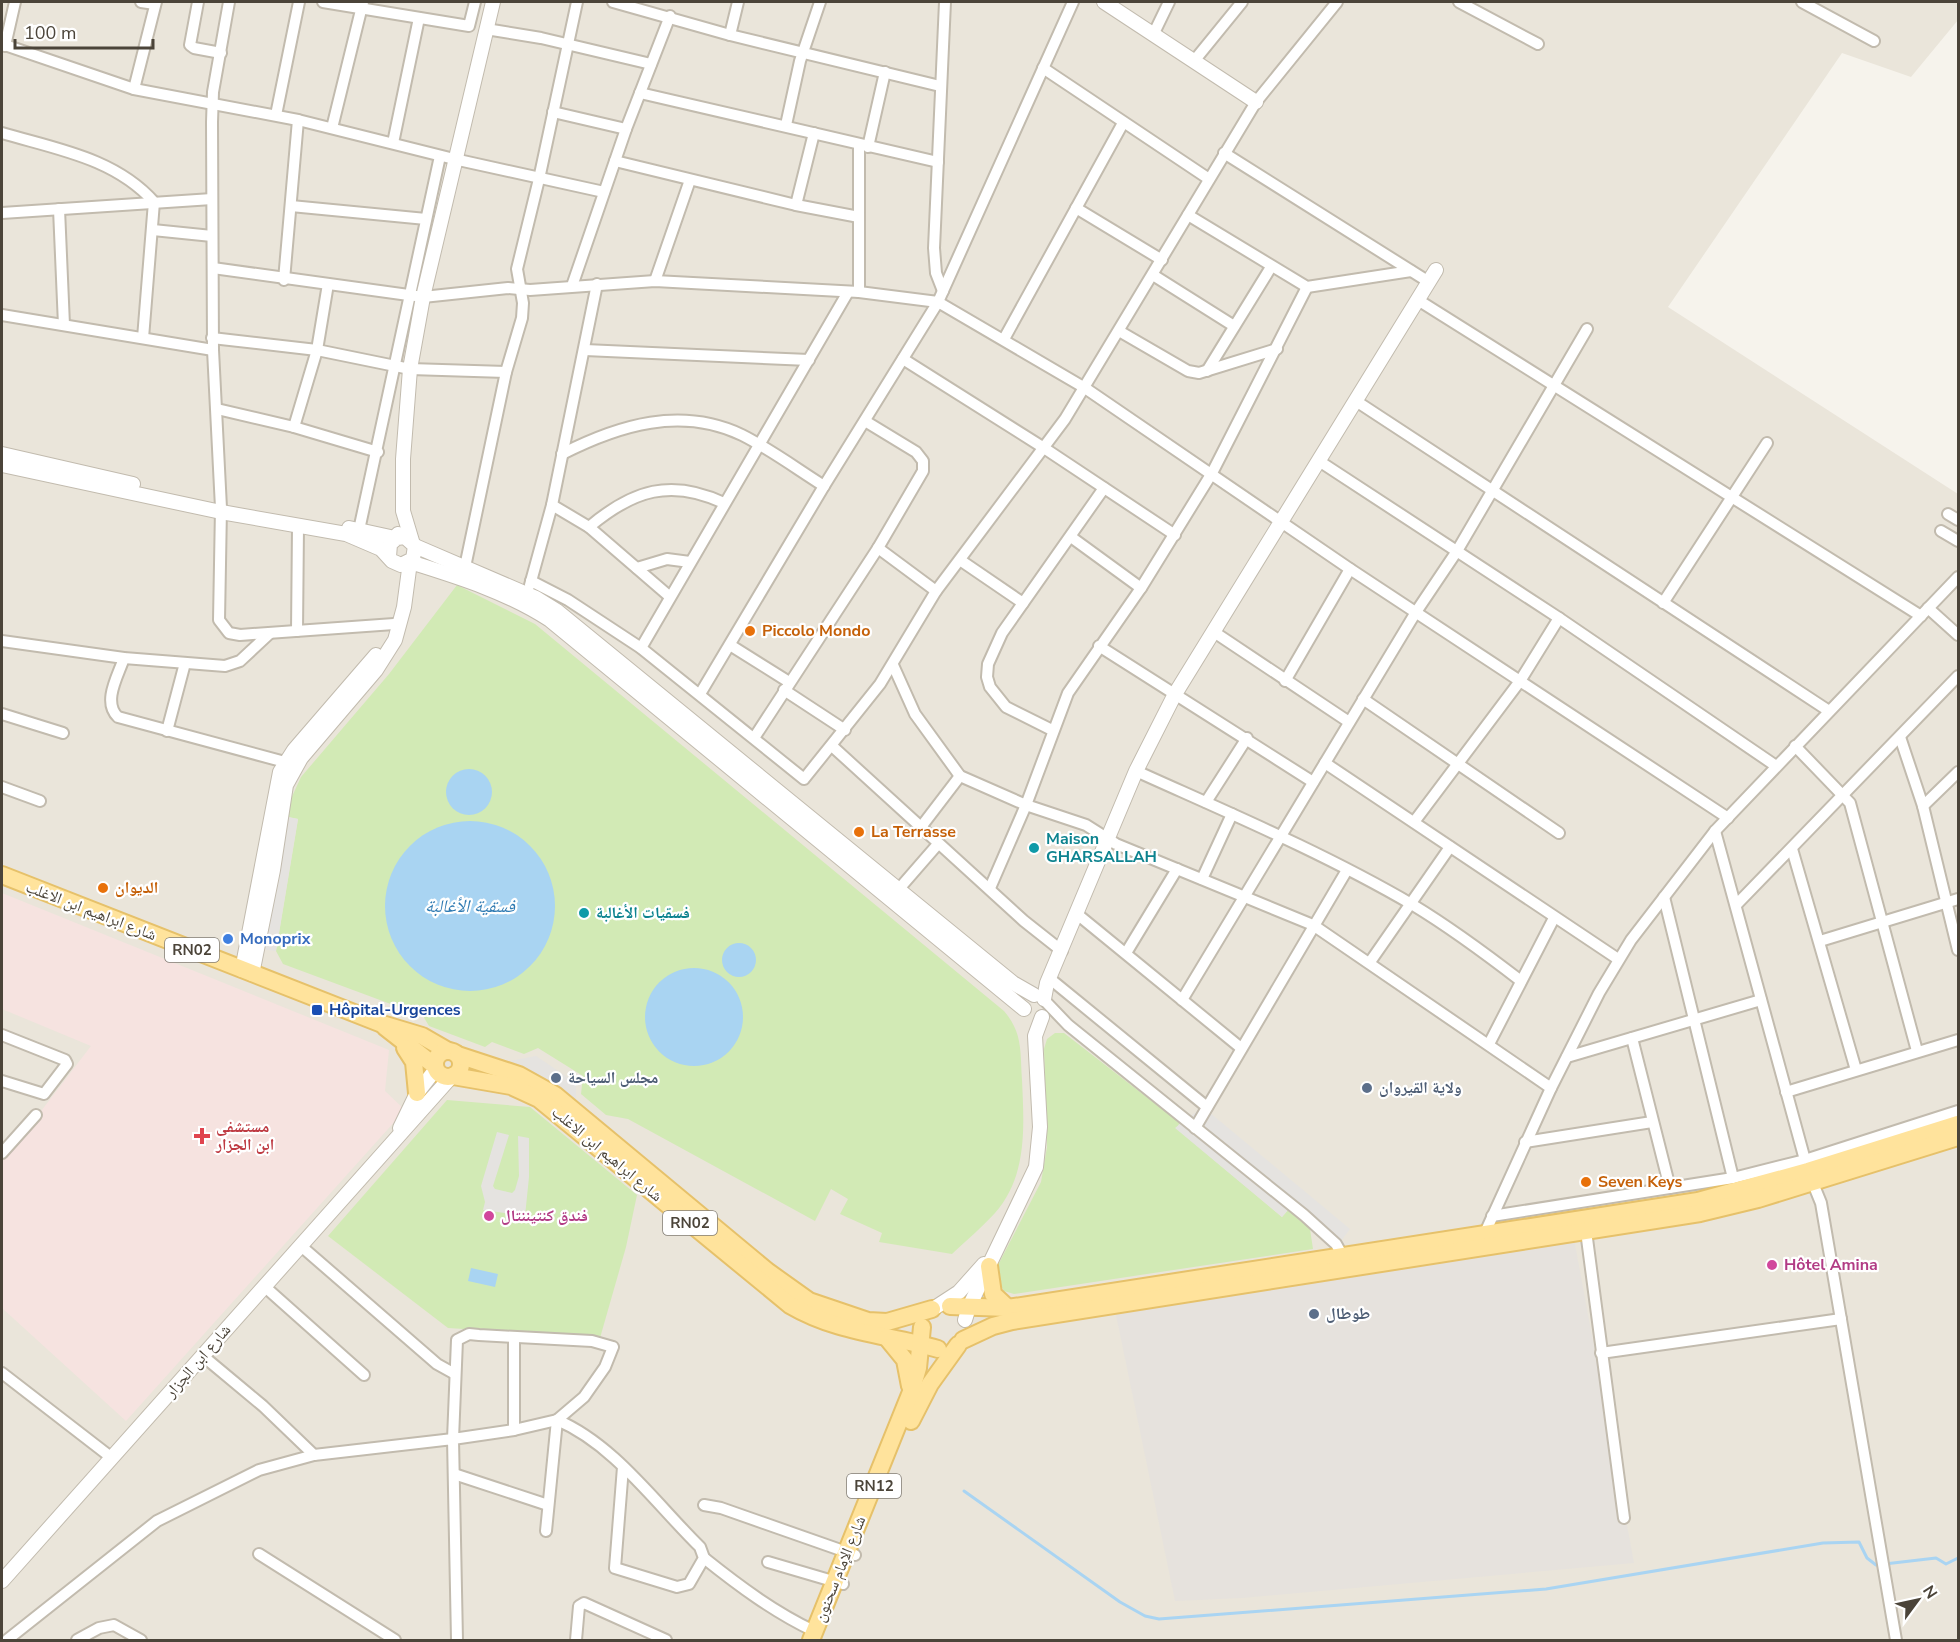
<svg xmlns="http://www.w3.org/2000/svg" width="1960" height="1642" viewBox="0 0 1960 1642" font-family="'Nunito Sans','Noto Naskh Arabic',sans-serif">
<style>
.residential{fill:#eae5da}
.industrial{fill:#e6e2dd}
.medical{fill:#f6e3e0}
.green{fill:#d2eab5}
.parking{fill:#e5e3e0}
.water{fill:#a9d4f2}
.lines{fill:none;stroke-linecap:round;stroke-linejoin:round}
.stream{stroke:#a9d4f2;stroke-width:3}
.minor-casing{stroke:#c2bbae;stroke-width:14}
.tertiary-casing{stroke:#c2bbae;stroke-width:16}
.primary-casing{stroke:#e6c16a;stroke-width:20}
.minor{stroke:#fff;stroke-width:10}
.tertiary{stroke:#fff;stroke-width:14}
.primary{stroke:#ffe39c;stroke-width:16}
.food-dot{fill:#e8710a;stroke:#fff;stroke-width:2}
.culture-dot{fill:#0f9aa8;stroke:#fff;stroke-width:2}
.shop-dot{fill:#3f7fe0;stroke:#fff;stroke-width:2}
.transit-dot{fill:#1a4fb4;stroke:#fff;stroke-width:2}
.service-dot{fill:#5c6f8a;stroke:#fff;stroke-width:2}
.health-dot{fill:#e0444e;stroke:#fff;stroke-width:2}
.hotel-dot{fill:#d1479c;stroke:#fff;stroke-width:2}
.labels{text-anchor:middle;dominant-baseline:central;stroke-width:4.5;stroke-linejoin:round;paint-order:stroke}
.shield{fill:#fff;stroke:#817c74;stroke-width:1.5}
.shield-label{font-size:15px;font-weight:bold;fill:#4b4439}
.food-label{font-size:16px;font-weight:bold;fill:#c56008;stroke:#fff;text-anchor:start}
.culture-label{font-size:16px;font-weight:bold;fill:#0d838f;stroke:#fff;text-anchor:start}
.street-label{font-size:16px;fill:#4b4439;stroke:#fff}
.shop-label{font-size:16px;font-weight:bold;fill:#366cbe;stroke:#fff;text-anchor:start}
.transit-label{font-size:16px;font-weight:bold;fill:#164399;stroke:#fff;text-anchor:start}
.service-label{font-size:16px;font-weight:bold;fill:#4e5e75;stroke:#fff;text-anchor:start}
.health-label{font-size:16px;font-weight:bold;fill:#be3a42;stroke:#fff;text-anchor:start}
.hotel-label{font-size:16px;font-weight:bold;fill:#b23c85;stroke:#fff;text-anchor:start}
.water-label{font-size:18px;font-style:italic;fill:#2e7ab2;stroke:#fff}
</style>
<rect width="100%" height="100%" fill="#f6f3ec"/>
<path class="residential" d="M2,2H1958V20L1911,77L1842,53L1668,307L1958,494V1640H2Z"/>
<path class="industrial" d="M1574,1239L1634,1563L1242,1598L1175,1601L1115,1310Z"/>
<path class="medical" d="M2,893L389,1050L385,1091L405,1110L126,1421L2,1308V1162L91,1046L2,1009Z"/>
<g class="green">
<path d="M457,585L535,624L1004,1011C1023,1033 1020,1052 1022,1080C1024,1125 1028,1176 995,1213C982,1227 966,1241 952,1254L879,1242L882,1233L840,1214L848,1199L831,1189L815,1221L628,1119L606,1115L581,1094L583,1076L538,1048L524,1054L492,1042L485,1047L429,1026L423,1016L283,964L276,951L298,819L283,816L301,777L389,674Z"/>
<path d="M1055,1033H1064L1180,1123L1176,1128L1282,1217L1288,1210L1310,1229L1313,1249L1014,1294L1004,1291L998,1281V1265L1041,1182L1047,1147L1044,1049L1047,1039Z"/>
<path d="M447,1100L530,1107L637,1195L626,1247L600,1338L448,1328L328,1236Z"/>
</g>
<g class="parking">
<path d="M283,816L298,819L276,951L261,949Z"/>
<path d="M536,1056L576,1083V1101L537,1074L510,1061Z"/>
<path d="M1203,1107L1350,1229L1341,1241L1301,1207L1288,1210L1282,1217L1175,1128Z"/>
<path d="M497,1132L509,1135L493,1186L495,1189L512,1193L515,1190L519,1176L518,1136L529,1138V1177L525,1216L483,1210L485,1202L481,1186Z"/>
</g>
<g class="water">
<circle cx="469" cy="792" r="23"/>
<circle cx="470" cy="906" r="85"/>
<circle cx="739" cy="960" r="17"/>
<circle cx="694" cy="1017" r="49"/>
<path d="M471,1268L498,1274L495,1287L468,1281Z"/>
</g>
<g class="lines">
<path class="stream" d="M964,1491L1120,1602L1145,1616L1159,1619L1546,1589L1823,1543L1859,1542L1867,1558L1876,1565L1936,1558L1946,1564L1958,1558"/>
<g class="minor-casing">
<g id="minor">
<path d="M141,2L155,4"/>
<path d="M198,2L190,45L194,48L221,53"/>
<path d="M229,2L213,92L212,122L213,350L221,508L219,620L229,633L240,635L394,624"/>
<path d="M323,2L469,26L475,2"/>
<path d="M613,2L730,35L940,86"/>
<path d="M1459,2L1538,44"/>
<path d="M1802,2L1874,41"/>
<path d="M486,29L541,38L651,64"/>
<path d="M1154,33L1169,2"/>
<path d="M730,35L738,2"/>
<path d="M2,44L134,89L298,120L454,159L604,192"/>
<path d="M5,46L15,2"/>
<path d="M1194,61L1242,2"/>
<path d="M1043,68L1209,179"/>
<path d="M134,89L156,2"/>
<path d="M640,93L938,162"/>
<path d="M553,112L626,129"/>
<path d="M276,115L299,2"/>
<path d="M786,125L800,61L820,2"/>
<path d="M332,128L363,2"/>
<path d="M2,133C56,149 115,158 154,202L143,338"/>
<path d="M393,143L419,18"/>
<path d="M859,145V292"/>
<path d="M868,147L885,72"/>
<path d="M1224,153L1429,282"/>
<path d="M615,161L796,205L859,217"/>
<path d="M796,205L814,133"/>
<path d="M291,206L426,219"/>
<path d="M1076,208L1162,260"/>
<path d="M59,209L64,325"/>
<path d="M2,213L212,199"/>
<path d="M1188,215L1307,287L1411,271"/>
<path d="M153,230L212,236"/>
<path d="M213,268L423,297L508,288L530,290L655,281L859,292L938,302L1085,388L1350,569L1728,818"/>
<path d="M1153,275L1234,326"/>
<path d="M284,280L298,120"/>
<path d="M655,281L690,180"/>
<path d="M572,286L626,129L670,16"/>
<path d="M943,291L936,273L934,248L945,2"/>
<path d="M1418,300L1921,616"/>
<path d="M2,315L213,350"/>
<path d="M1119,331L1188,371L1199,373L1277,349"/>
<path d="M212,338L317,350L410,369L506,372"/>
<path d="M1004,339L1123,123"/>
<path d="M585,350L809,360"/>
<path d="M903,359L1044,448L1175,535"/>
<path d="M1207,371L1271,267"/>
<path d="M1356,401L1829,711"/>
<path d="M217,409L294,427L378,452"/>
<path d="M294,427L317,350L328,284"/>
<path d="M562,454C619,425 681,406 742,435C770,449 797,469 824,486"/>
<path d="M1319,461L1559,618L1776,766"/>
<path d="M552,505L589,527L669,596"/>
<path d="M1948,514L1958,520"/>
<path d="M589,527C633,490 671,478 724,503"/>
<path d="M359,530L440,156"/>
<path d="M1941,531L1958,541"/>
<path d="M1071,537L1141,588"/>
<path d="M878,548L936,591"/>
<path d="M960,560L1023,603"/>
<path d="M465,567L506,372L522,318L523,303L517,269L539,179L577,2"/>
<path d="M637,568L667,559L690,562"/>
<path d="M531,581L568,600L641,648L804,779L880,684L936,591L1065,419L1256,102L1337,2"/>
<path d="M530,585L552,505L597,284"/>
<path d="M1663,603L1767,443"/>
<path d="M1928,608L1958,635"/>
<path d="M297,631L298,527"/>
<path d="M1214,632L1349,722"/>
<path d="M2,641L124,658L225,666L240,661L270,633"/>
<path d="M730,645L789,682"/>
<path d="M1099,646L1313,782"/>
<path d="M641,648L848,292"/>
<path d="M124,658C118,676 102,702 118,717L285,762L292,766"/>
<path d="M893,665L915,714L960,776L1026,805L1086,825L1116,844L1313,925L1551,1088"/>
<path d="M1285,681L1350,569"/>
<path d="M784,690L845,730"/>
<path d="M700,694L824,486L938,302L1073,2"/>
<path d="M1363,699L1559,833"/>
<path d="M2,714L63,733"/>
<path d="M1052,730L1006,707L990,687L987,677L988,664L1002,633L1104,488"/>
<path d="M167,731L185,663"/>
<path d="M1900,737L1923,806L1958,950"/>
<path d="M754,738L878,548L923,471V461L916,452L865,421"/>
<path d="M832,746L1024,921L1062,951"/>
<path d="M1795,746L1850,803L1917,1051"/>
<path d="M1325,763L1618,959"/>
<path d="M1136,771C1229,813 1324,853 1413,905C1451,928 1486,954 1521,981"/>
<path d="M2,787L40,801"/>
<path d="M1206,802L1247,738"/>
<path d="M1923,806L1958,772"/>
<path d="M1414,822L1520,681L1559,618"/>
<path d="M921,827L960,776"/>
<path d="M1715,831L1808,1171L1821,1203L1896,1640"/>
<path d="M1792,849L1856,1070"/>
<path d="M1202,879L1232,814"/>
<path d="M990,888L1026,805L1068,693L1141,588L1212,473L1307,287"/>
<path d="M898,890L938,844"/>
<path d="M1664,897L1733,1178"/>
<path d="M1737,904L1958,676"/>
<path d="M1077,914L1241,1048"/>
<path d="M1820,941L1958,899"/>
<path d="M1126,953L1177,869"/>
<path d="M1370,962L1450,847"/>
<path d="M1049,978L1207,1107"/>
<path d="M1182,1000L1416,612L1457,551L1587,329"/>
<path d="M1046,1002L1068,1025L1304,1215L1336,1244L1345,1260"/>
<path d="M2,1035L65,1060L67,1064L44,1094L2,1081"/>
<path d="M1632,1038L1670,1188"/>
<path d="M1489,1044L1554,918"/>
<path d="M1567,1057L1761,1000"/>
<path d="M1786,1092L1958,1040"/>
<path d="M1195,1128L1347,870"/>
<path d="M1525,1142L1652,1122"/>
<path d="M2,1153L36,1115"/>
<path d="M1492,1216L1733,1178L1805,1160L1958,1111"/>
<path d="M1586,1231L1624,1518"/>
<path d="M1484,1235L1551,1088L1599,993L1631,940L1715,831L1958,577"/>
<path d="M301,1246L437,1364L455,1374"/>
<path d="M264,1286L364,1375"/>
<path d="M1601,1353L1841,1319"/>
<path d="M203,1356L263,1406L314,1455"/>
<path d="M2,1373L112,1458"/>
<path d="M557,1420C614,1444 656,1504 700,1547L704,1558L689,1584L677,1587L615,1568L623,1467"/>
<path d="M514,1430V1337"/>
<path d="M454,1474L548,1505"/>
<path d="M704,1505L721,1508L855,1555"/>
<path d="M546,1531L557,1420"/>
<path d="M259,1554L395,1640"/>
<path d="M704,1558C739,1586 774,1612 814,1631"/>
<path d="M768,1562L843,1584"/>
<path d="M7,1640L157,1521L259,1470L314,1455L453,1439L514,1430L557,1420L584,1397L605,1367L613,1347L592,1341L479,1335L469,1334L457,1340L453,1439L457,1640"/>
<path d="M77,1640L99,1628L114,1625L141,1640"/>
<path d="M576,1640L579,1606L584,1603L666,1640"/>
</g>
</g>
<g class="tertiary-casing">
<g id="tertiary">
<path d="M1104,2L1256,102"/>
<path d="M2,454L133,484"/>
<path d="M2,465L221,512L346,534L381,549L392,561L401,565L413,559L415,546L405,537L397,538L390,544L389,557"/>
<path d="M349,528L395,538L398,534"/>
<path d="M412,541L403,511V459L410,369L423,297L493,2"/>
<path d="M415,546L536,598L557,611L1013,983L1034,995"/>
<path d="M242,970L280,772L294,750L376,655"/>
<path d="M252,974L273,870L286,785L301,758L376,670L395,640L404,607L410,562C458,577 507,592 550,620L1024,1009"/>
<path d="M1044,999L1047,983L1136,771L1175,694L1436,270"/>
<path d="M400,1128L417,1093L436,1069"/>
<path d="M936,1307L959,1292L984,1264"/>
<path d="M965,1320L969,1307L1036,1167L1040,1127L1035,1036L1042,1017"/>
<path d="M2,1581L451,1077"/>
</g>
</g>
<g class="primary-casing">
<g id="primary">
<path d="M2,875L382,1024L422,1036L448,1051"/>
<path d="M385,1027L435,1066"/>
<path d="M405,1048L414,1062L417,1093"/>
<circle cx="448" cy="1064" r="13"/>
<path d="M458,1055L519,1075L555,1095L767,1271L809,1301L868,1321L887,1322L932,1309"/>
<path d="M453,1076L511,1086L539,1099L790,1305C838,1333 886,1334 938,1349"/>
<path d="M989,1266L993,1294L1008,1308"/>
<path d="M950,1306L1008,1308L1698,1201L1808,1171L1958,1124"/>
<path d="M887,1338L905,1360L910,1386"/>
<path d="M963,1340L993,1326L1012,1321L1700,1213L1758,1199L1958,1137"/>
<path d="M911,1421L930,1384L958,1345"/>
<path d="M811,1640L911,1392L918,1368L922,1327"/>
</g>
</g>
<use href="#minor" class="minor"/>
<use href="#tertiary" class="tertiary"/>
<use href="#primary" class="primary"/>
</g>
<g class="food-dot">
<circle cx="750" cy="631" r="6"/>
<circle cx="859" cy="832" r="6"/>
<circle cx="103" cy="888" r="6"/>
<circle cx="1586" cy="1182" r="6"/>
</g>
<g class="culture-dot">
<circle cx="1034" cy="848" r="6"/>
<circle cx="584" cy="913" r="6"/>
</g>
<circle class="shop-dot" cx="228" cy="939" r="6"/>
<rect class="transit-dot" x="311" y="1004" width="12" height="12" rx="3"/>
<g class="service-dot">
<circle cx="556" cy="1078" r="6"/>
<circle cx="1367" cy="1088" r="6"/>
<circle cx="1314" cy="1314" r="6"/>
</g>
<path class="health-dot" d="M199 1127h6v6h6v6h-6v6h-6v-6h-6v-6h6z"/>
<g class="hotel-dot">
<circle cx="489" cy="1216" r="6"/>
<circle cx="1772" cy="1265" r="6"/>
</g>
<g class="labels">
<g class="shield">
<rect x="165" y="938" width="54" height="24" rx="4.5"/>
<rect x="663" y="1211" width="54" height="24" rx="4.5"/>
<rect x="847" y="1474" width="54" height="24" rx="4.5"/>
</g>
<g class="shield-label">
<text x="192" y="950">RN02</text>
<text x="690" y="1223">RN02</text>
<text x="874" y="1486">RN12</text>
</g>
<g class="food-label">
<text x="762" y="631">Piccolo Mondo</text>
<text x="871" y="832">La Terrasse</text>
<text x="115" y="888">الديوان</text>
<text x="1598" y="1182">Seven Keys</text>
</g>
<g class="culture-label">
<text x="1046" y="839">Maison<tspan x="1046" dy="18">GHARSALLAH</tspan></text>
<text x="596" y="913">فسقيات الأغالبة</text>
</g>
<g class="street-label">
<text transform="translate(91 911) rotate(21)">شارع ابراهيم ابن الاغلب</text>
<text transform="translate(607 1154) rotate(40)">شارع ابراهيم ابن الاغلب</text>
<text transform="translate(198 1361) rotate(-49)">شارع ابن الجزار</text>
<text transform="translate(840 1569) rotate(-68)">شارع الإمام سحنون</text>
</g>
<g class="shop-label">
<text x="240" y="939">Monoprix</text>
</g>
<g class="transit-label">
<text x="329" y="1010">Hôpital-Urgences</text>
</g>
<g class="service-label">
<text x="568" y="1078">مجلس السياحة</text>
<text x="1379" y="1088">ولاية القيروان</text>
<text x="1326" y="1314">طوطال</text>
</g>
<g class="health-label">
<text x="216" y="1127">مستشفى<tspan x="216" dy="18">ابن الجزار</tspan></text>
</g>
<g class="hotel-label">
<text x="501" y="1216">فندق كنتيننتال</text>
<text x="1784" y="1265">Hôtel Amina</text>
</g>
<g class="water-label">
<text x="470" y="906">فسقية الأغالبة</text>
</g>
</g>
<rect width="1960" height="1642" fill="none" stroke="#4b4439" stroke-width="6"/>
<g transform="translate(1918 1600) rotate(57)" stroke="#ffffff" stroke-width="4.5" paint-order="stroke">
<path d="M0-4.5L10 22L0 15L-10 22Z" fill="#4b4439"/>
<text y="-9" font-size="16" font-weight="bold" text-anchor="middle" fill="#4b4439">N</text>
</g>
<path d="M15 39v9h138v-9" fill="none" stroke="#4b4439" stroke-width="3"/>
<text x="24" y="39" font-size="18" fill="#4b4439" stroke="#ffffff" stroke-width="4.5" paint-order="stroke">100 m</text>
</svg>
